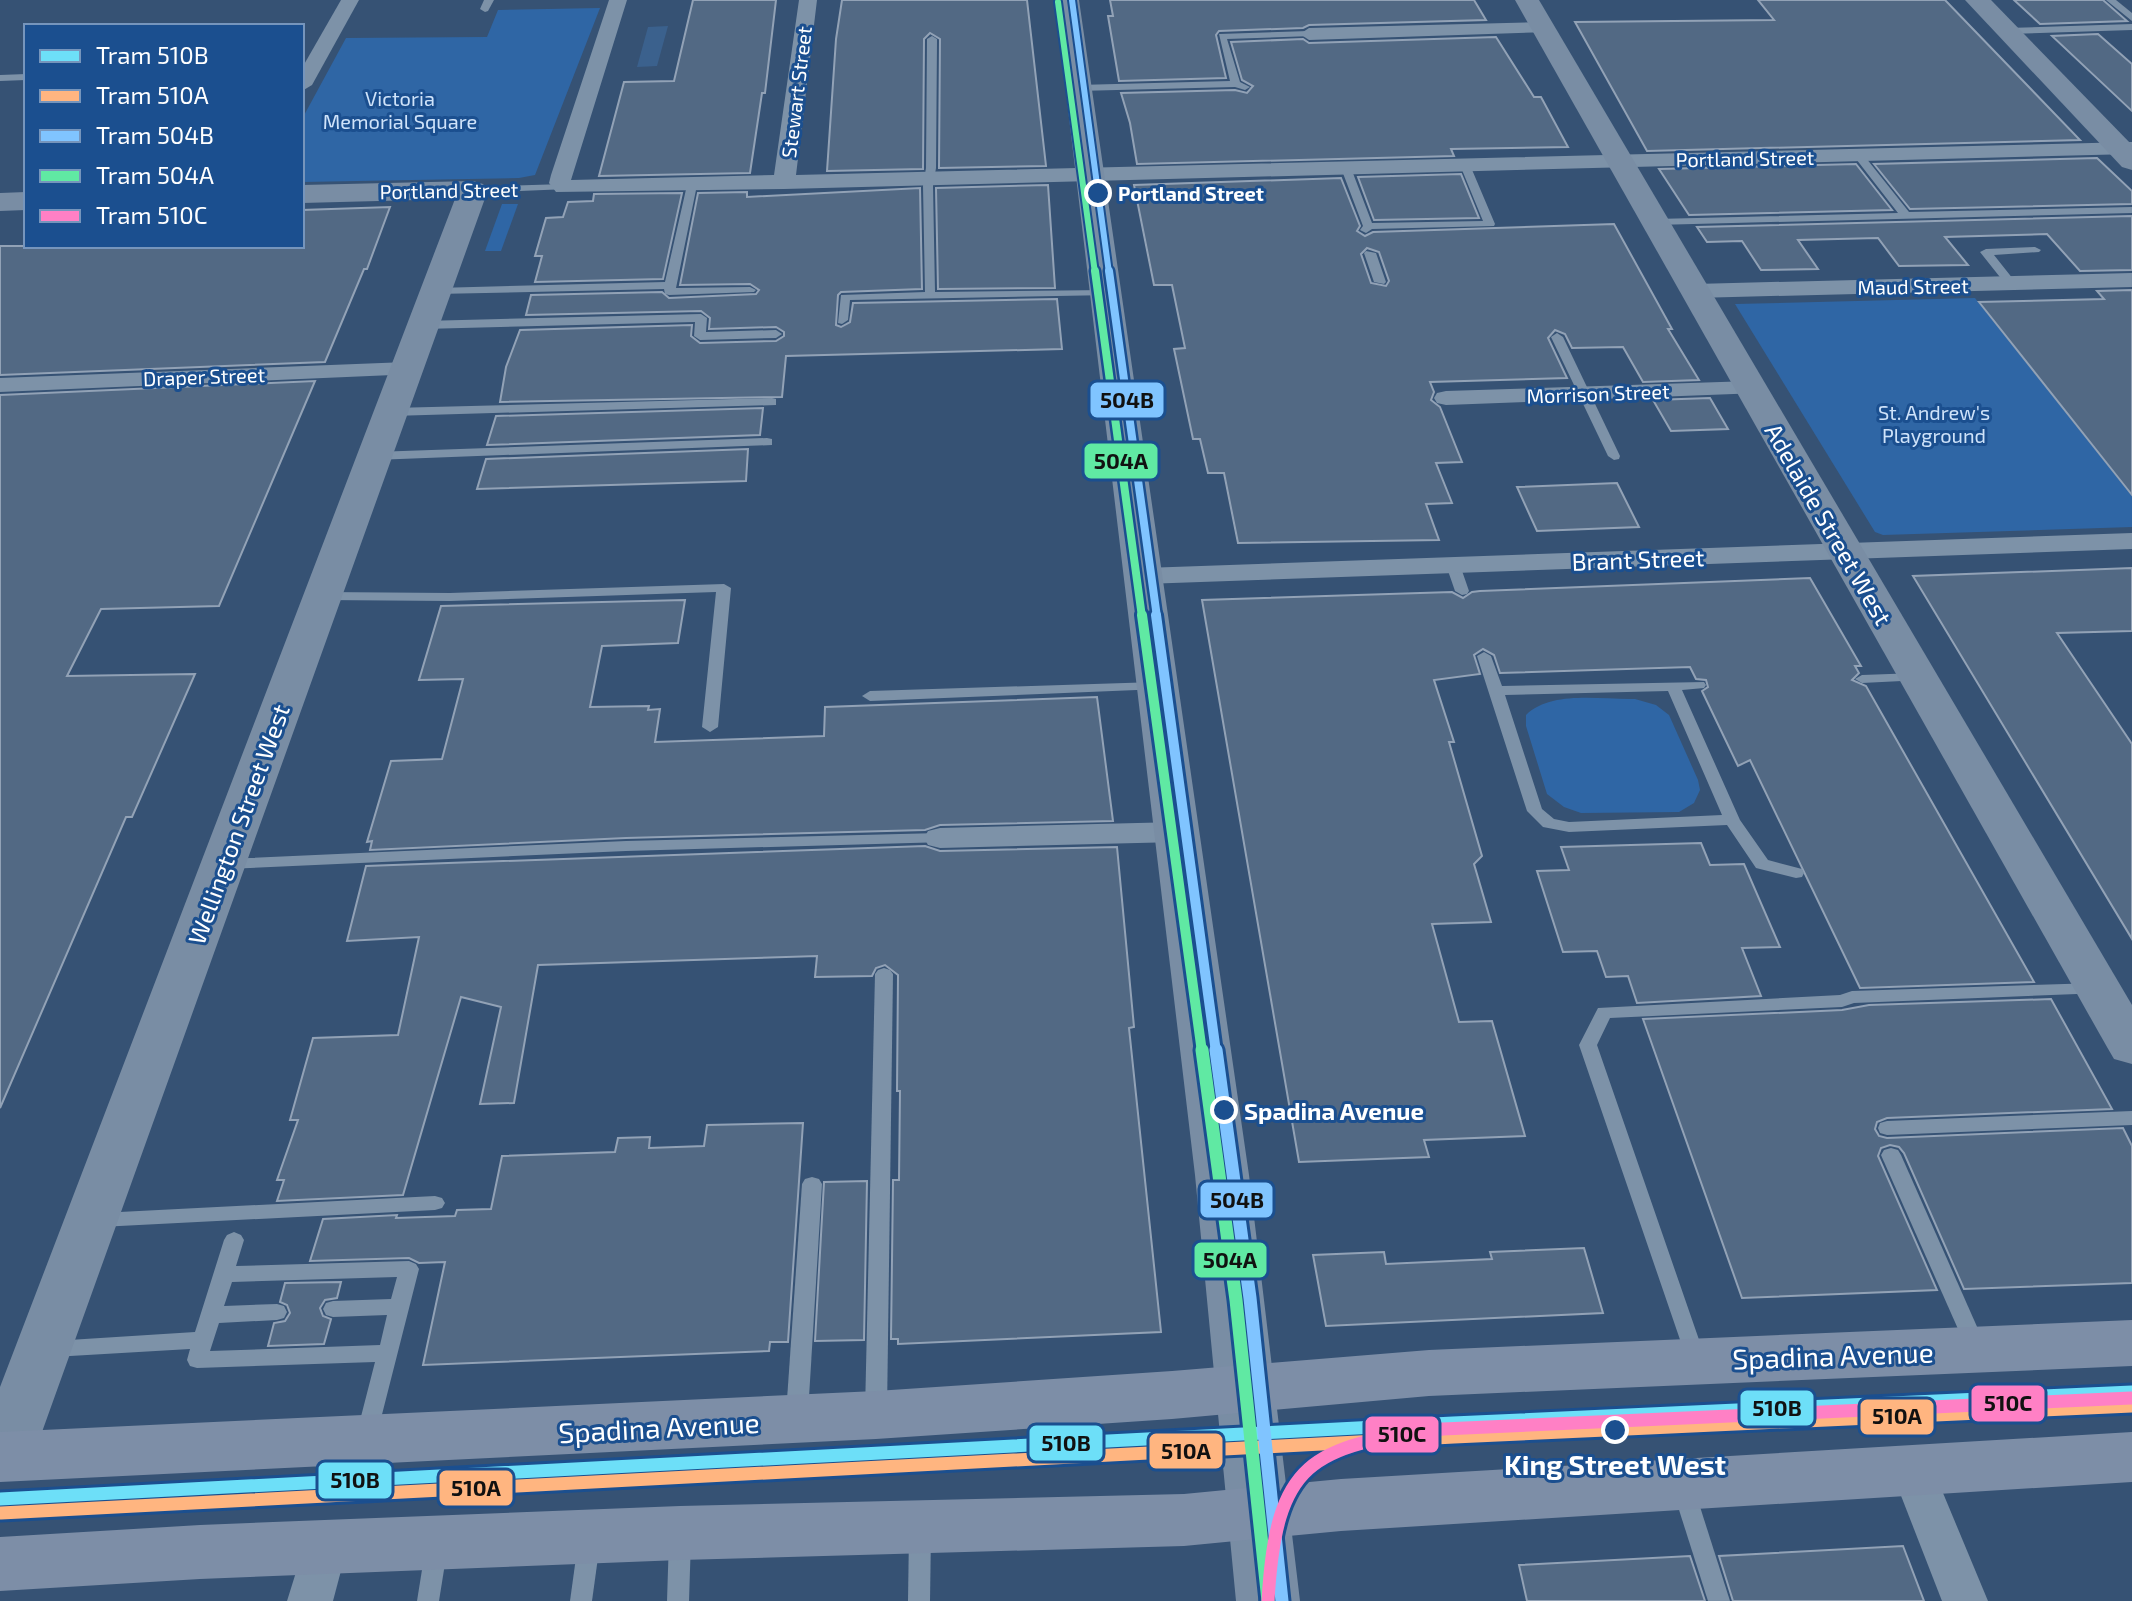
<svg xmlns="http://www.w3.org/2000/svg" width="2132" height="1601" viewBox="0 0 2132 1601" font-family="'Exo 2',sans-serif">
<style>
.green{fill:#2f66a5}
.water{fill:#3b618d}
.building{fill:#526984;stroke:#92a2b6;stroke-width:2;fill-rule:evenodd}
.lines{fill:none;stroke-linecap:round;stroke-linejoin:round}
.lane{fill:#7d92a8;fill-rule:evenodd}
.street{fill:#7d92a8;fill-rule:evenodd}
.secondary{fill:#798da4;fill-rule:evenodd}
.primary{fill:#7d8ea7;fill-rule:evenodd}
.tram-1-casing{stroke:#1b4f8f;stroke-width:19}
.tram-2-casing{stroke:#1b4f8f;stroke-width:19}
.tram-3-far3-casing{stroke:#1b4f8f;stroke-width:10}
.tram-3-far2-casing{stroke:#1b4f8f;stroke-width:13}
.tram-3-far1-casing{stroke:#1b4f8f;stroke-width:16}
.tram-3-casing{stroke:#1b4f8f;stroke-width:19}
.tram-4-far3-casing{stroke:#1b4f8f;stroke-width:10}
.tram-4-far2-casing{stroke:#1b4f8f;stroke-width:13}
.tram-4-far1-casing{stroke:#1b4f8f;stroke-width:16}
.tram-4-casing{stroke:#1b4f8f;stroke-width:19}
.tram-5-casing{stroke:#1b4f8f;stroke-width:19}
.tram-1{stroke:#6ddff8;stroke-width:13}
.tram-2{stroke:#ffb580;stroke-width:13}
.tram-3-far3{stroke:#80c4ff;stroke-width:6}
.tram-3-far2{stroke:#80c4ff;stroke-width:8}
.tram-3-far1{stroke:#80c4ff;stroke-width:10}
.tram-3{stroke:#80c4ff;stroke-width:13}
.tram-4-far3{stroke:#60e9a3;stroke-width:6}
.tram-4-far2{stroke:#60e9a3;stroke-width:8}
.tram-4-far1{stroke:#60e9a3;stroke-width:10}
.tram-4{stroke:#60e9a3;stroke-width:13}
.tram-5{stroke:#ff80c5;stroke-width:13}
.stop-dot{fill:#1b4f8f;stroke:#fff;stroke-width:4}
.labels{text-anchor:middle;dominant-baseline:central;stroke-width:6;stroke-linejoin:round;paint-order:stroke}
.far-street-label{font-size:20px;fill:#fff;stroke:#1b4f8f}
.far-park-label{font-size:20px;fill:#cfe3fa;stroke:#1b4f8f}
.far-stop-label{font-size:20px;font-weight:bold;fill:#fff;stroke:#1b4f8f;text-anchor:start}
.street-label{font-size:24px;fill:#fff;stroke:#1b4f8f}
.stop-label{font-size:24px;font-weight:bold;fill:#fff;stroke:#1b4f8f;text-anchor:start}
.near-street-label{font-size:28px;fill:#fff;stroke:#1b4f8f}
.near-stop-label{font-size:28px;font-weight:bold;fill:#fff;stroke:#1b4f8f}
.line-badge{stroke:#1b4f8f;stroke-width:3}
.pale-badge-label{font-size:22px;text-anchor:middle;font-weight:bold;fill:#111}
</style>
<rect width="100%" height="100%" fill="#365274"/>
<g class="green">
<path d="M600,8L535,175L519,178L302,182V119L346,38L487,37L498,10Z"/>
<path d="M502,204H518L501,251H485Z"/>
<path d="M1975,298L2132,496V527L1883,535L1875,532L1735,304Z"/>
<path d="M1635,699L1656,705L1669,715L1698,780L1700,790L1694,803L1679,812L1581,813L1564,807L1547,794L1526,726V715C1552,690 1601,700 1635,699Z"/>
</g>
<path class="water" d="M668,26L657,66L637,67L648,27Z"/>
<g class="building">
<path d="M693,0H776L765,93H762L750,173L599,176L624,82L674,81Z"/>
<path d="M842,0H1027L1046,166L939,168L940,39L930,33L924,39L923,169L827,171L836,39Z"/>
<path d="M1110,0H1474L1486,20L1309,25L1303,28L1219,31L1216,35L1226,78L1119,81L1108,16H1113Z"/>
<path d="M1758,0H1945L2080,140L1647,151L1575,22L1774,20Z"/>
<path d="M2014,0H2103L2127,21L2040,24Z"/>
<path d="M2098,34L2132,64V111L2052,36Z"/>
<path d="M1496,37L1534,97H1541L1568,147L1451,149L1454,156L1137,164L1130,123L1121,93L1235,90L1247,93L1253,86L1242,80L1231,42L1303,39L1309,43Z"/>
<path d="M2097,158L2132,191V204L1910,209L1874,164Z"/>
<path d="M1856,164L1892,210L1689,215L1659,169Z"/>
<path d="M1461,174L1479,218L1374,220L1358,177Z"/>
<path d="M1341,178L1360,226L1357,231L1365,236L1373,232L1614,224L1672,329H1668L1699,380L1643,382L1623,347L1572,348L1565,334L1555,330L1548,338L1567,378L1430,382L1434,392L1431,400L1440,407L1462,462L1436,463L1452,503L1426,504L1439,540L1238,543L1224,473H1208L1200,439H1193L1174,349L1185,348L1172,285H1154L1134,185ZM1367,248L1379,252L1389,281L1386,286L1371,283L1361,254Z"/>
<path d="M1048,185L1055,288L938,289L936,188Z"/>
<path d="M920,188L922,289L841,292L838,295L836,325L841,327L850,322L853,303L1057,299L1062,349L786,356L782,397L500,402L506,367L520,330L692,325L691,336L700,343L776,341L784,336V332L776,327L709,329L710,318L701,311L526,315L531,295L662,292L669,298L756,294L759,290L750,284L680,285L698,193L747,192V197Z"/>
<path d="M682,193L663,279L535,282L542,256H535L546,218L563,217L568,202L593,201L594,194Z"/>
<path d="M390,207L367,269H364L325,362L0,375V246H302V210Z"/>
<path d="M2132,216V270L2080,271L2047,234L1945,237L1968,265L1899,266L1878,238L1798,240L1818,269L1761,270L1742,241L1707,242L1697,227Z"/>
<path d="M2132,290V495L1979,302L2104,299L2097,291Z"/>
<path d="M315,381L219,606L101,609L67,676L195,674L132,817H126L0,1108V395Z"/>
<path d="M1710,398L1728,429L1671,431L1653,400Z"/>
<path d="M763,408L760,435L487,445L496,416Z"/>
<path d="M748,449L746,481L477,489L486,459Z"/>
<path d="M1617,483L1639,527L1537,531L1517,487Z"/>
<path d="M2132,568V631L2057,633L2132,744V939L1913,576Z"/>
<path d="M1810,578L1861,666H1855L1859,673L1852,680L1866,686L2034,982L1860,988L1750,760L1738,766L1702,691L1708,687L1706,680L1696,679L1690,667L1500,673L1494,655L1483,649L1474,655L1480,674L1434,680L1454,742H1449L1482,856L1474,864L1491,922L1432,924L1459,1022L1492,1021L1525,1136L1424,1140L1429,1157L1299,1162L1202,600L1452,592L1463,598L1472,592L1480,591Z"/>
<path d="M685,600L678,643L602,646L590,707L649,706L648,710L660,709L655,742L824,736L825,707L1097,697L1113,821L940,825L925,830L626,838L370,850L372,841L367,842L391,761L442,759L463,679L419,680L441,606Z"/>
<path d="M1701,843L1710,865L1744,864L1780,947L1742,948L1761,996L1637,1003L1628,976L1606,977L1597,951L1563,952L1537,871L1569,870L1561,847Z"/>
<path d="M925,846L940,851L1117,847L1134,1027L1129,1028L1161,1332L898,1344V1339H891L893,1180H899L900,1091H897L898,975L885,965L876,968L872,976L815,977L817,956L538,965L514,1103L480,1104L501,1007L461,997L403,1195L277,1201L284,1180H277L298,1120H290L313,1038L398,1035L419,937L347,941L366,866Z"/>
<path d="M2051,999L2112,1109L1887,1118L1877,1122L1875,1129L1879,1136L1887,1138L2123,1128L2132,1146V1283L1964,1289L1904,1153L1899,1147L1890,1145L1881,1148L1878,1156L1937,1290L1742,1298L1643,1019L1842,1010L1869,1005Z"/>
<path d="M803,1123L788,1342H770L769,1351L423,1365L445,1262L419,1263L409,1258L310,1261L323,1219L397,1215L396,1218L455,1216L457,1210L491,1209L502,1156L615,1152L618,1138L650,1137L649,1148L704,1146L707,1125Z"/>
<path d="M867,1181L864,1340L815,1341L824,1182Z"/>
<path d="M1584,1248L1603,1313L1326,1326L1313,1255L1384,1252L1386,1264L1492,1259L1490,1252Z"/>
<path d="M341,1282L337,1298L325,1300L320,1308L323,1316L331,1319L324,1344L268,1346L274,1323L285,1321L290,1313L287,1305L280,1302L285,1283Z"/>
<path d="M1903,1546L1924,1601H1733L1719,1556Z"/>
<path d="M1690,1556L1705,1601H1527L1519,1565Z"/>
</g>
<g class="lines">
<g class="lane">
<path d="M484,0H494L488,11L485,12L480,9Z"/>
<path d="M2106,0H2116L2132,13V21Z"/>
<path d="M2132,24V30L2007,34L2002,31L2007,28Z"/>
<path d="M1309,31L1314,34L1312,36L1227,39L1240,82L1250,87L1245,90L1235,87L1078,91L1073,88L1078,85L1230,81L1219,34Z"/>
<path d="M932,36L937,39L936,168L933,186L935,292L1107,290L1111,291V295L850,300L848,320L842,324L838,323L841,295L925,292L923,186L926,168L927,39Z"/>
<path d="M26,74V80L0,81V75Z"/>
<path d="M1858,152L1862,153L1909,212L2132,207V213L1655,225L1650,222L1655,219L1898,213L1853,155Z"/>
<path d="M1465,162L1470,165L1495,224L1494,226L1372,229L1366,233L1360,230L1363,226L1341,168L1342,166L1351,168L1372,223L1483,221L1460,165Z"/>
<path d="M692,182L697,185L676,288L750,287L756,290L754,292L669,295L665,294L664,289L436,294L430,291L436,288L665,282L687,185Z"/>
<path d="M564,184L568,185V189L473,193L468,190L473,187Z"/>
<path d="M2035,247L2041,250L2039,252L1994,255L2017,284L2011,287L2007,286L1980,252L1986,249Z"/>
<path d="M1366,251L1376,253L1386,282L1384,284L1374,282L1364,253Z"/>
<path d="M701,314L707,318L706,332L776,330L782,334L776,338L700,340L694,336L695,322L423,329L417,325L423,321Z"/>
<path d="M1557,333L1563,337L1620,456L1619,459L1614,460L1608,456L1551,337Z"/>
<path d="M772,398L776,399V405L392,416L386,412L392,408Z"/>
<path d="M767,438L772,439V445L374,460L368,456L374,452Z"/>
<path d="M1453,561L1460,565L1469,591L1467,594L1462,595L1455,591L1446,565Z"/>
<path d="M724,584L731,588L718,727L710,732L702,727L716,592L450,601L323,600L316,596L323,592L450,593Z"/>
<path d="M1484,652L1491,656L1502,686L1704,682L1706,685L1704,688L1682,690L1740,820L1768,860L1802,869L1804,873L1802,877L1796,878L1756,868L1727,825L1569,832L1543,827L1527,811L1477,656ZM1668,691L1722,815L1569,822L1554,819L1542,809L1505,695Z"/>
<path d="M1917,673L1924,677L1922,680L1862,683L1855,679L1862,675Z"/>
<path d="M1156,682L1163,686L1161,689L870,701L862,696L870,691Z"/>
<path d="M940,833L946,834L948,838L946,842L626,851L226,869L218,864L226,859L626,841Z"/>
<path d="M884,968L890,970L893,974L887,1412L884,1418L876,1421L868,1418L865,1412L875,974L878,970Z"/>
<path d="M2097,983L2103,985L2106,989L2103,993L1854,1003L1842,1007L1610,1018L1597,1045L1705,1357L1702,1363L1695,1365L1688,1363L1579,1045L1598,1008L1840,995L1852,991Z"/>
<path d="M2132,1111V1125L1887,1135L1880,1133L1878,1128L1880,1123L1887,1121Z"/>
<path d="M1891,1148L1898,1150L1901,1155L1986,1347L1983,1353L1976,1355L1969,1353L1966,1347L1881,1155L1884,1150Z"/>
<path d="M812,1177L819,1179L822,1184L808,1414L805,1420L797,1423L789,1420L786,1414L802,1184L805,1179Z"/>
<path d="M435,1196L442,1198L445,1203L442,1208L435,1210L100,1227L93,1225L90,1220L93,1215L100,1213Z"/>
<path d="M234,1232L241,1235L244,1240L236,1266L409,1261L416,1264L419,1269L375,1442L367,1445L359,1442L356,1436L375,1362L197,1368L190,1366L187,1360L190,1349L53,1357L46,1355L43,1349L46,1343L53,1341L195,1332L224,1240L227,1235ZM397,1277L391,1299L333,1301L326,1303L323,1309L326,1315L333,1317L387,1315L380,1345L210,1351L219,1323L277,1320L284,1318L287,1312L284,1306L277,1304L224,1306L232,1282Z"/>
<path d="M1684,1482L1692,1484L1695,1491L1730,1601H1708L1673,1491L1676,1484Z"/>
<path d="M920,1523L928,1526L931,1533L930,1601H908L909,1533L912,1526Z"/>
<path d="M680,1529L688,1532L691,1539L689,1601H667L669,1539L672,1532Z"/>
<path d="M589,1533L597,1536L600,1543L592,1601H570L578,1543L581,1536Z"/>
<path d="M436,1541L444,1544L447,1551L439,1601H417L425,1551L428,1544Z"/>
</g>
<g class="street">
<path d="M341,0H359L312,85L302,91V68Z"/>
<path d="M609,0H627L571,180L774,175L799,0H817L796,175L2132,142V154L784,189L556,192L549,183L551,175Z"/>
<path d="M1543,22L1550,24L1552,28L1550,32L1309,40L1300,34L1309,28Z"/>
<path d="M2132,273V287L1695,298L1687,296L1683,291L1687,286L1695,284Z"/>
<path d="M407,362L416,364L419,369L416,374L0,392V378Z"/>
<path d="M1751,381L1760,383L1763,388L1760,393L1446,405L1437,403L1434,398L1437,393L1446,391Z"/>
<path d="M2132,533V549L1144,584L1134,582L1130,576L1134,570L1144,568Z"/>
<path d="M1178,822L1190,825L1194,832L1190,839L1178,842L940,848L928,845L924,838L928,831L940,828Z"/>
<path d="M1913,1452L1928,1457L1988,1601H1942L1891,1470L1898,1457Z"/>
<path d="M324,1528L340,1534L347,1548L333,1601H287L308,1534Z"/>
</g>
<g class="secondary">
<path d="M1055,0H1079L1249,1175L1300,1601H1236L1195,1175Z"/>
<path d="M1515,0H1539L2132,1005V1064L2114,1059L2107,1047Z"/>
<path d="M1965,0H1991L2132,145V170L2122,167Z"/>
<path d="M473,181L483,184L488,190L33,1457L24,1475L0,1481V1387L455,199L302,203V185Z"/>
<path d="M26,192V210L0,211V193Z"/>
</g>
<g class="primary">
<path d="M2132,1320V1366L1429,1396L1172,1419L876,1439L0,1482V1432L876,1391L1172,1371L1429,1350Z"/>
<path d="M2132,1432V1482L1341,1531L1184,1546L680,1560L200,1579L0,1591V1537L200,1525L680,1506L1184,1494L1341,1479Z"/>
</g>
<g class="tram-1-casing">
<path id="tram-1" d="M0,1499L1453,1423L2132,1392"/>
</g>
<g class="tram-2-casing">
<path id="tram-2" d="M1,1513L1454,1437L2132,1406"/>
</g>
<g class="tram-3-far3-casing">
<path id="tram-3-far3" d="M1072,0L1109,273"/>
</g>
<g class="tram-3-far2-casing">
<path id="tram-3-far2" d="M1109,271L1157,617"/>
</g>
<g class="tram-3-far1-casing">
<path id="tram-3-far1" d="M1156,615L1216,1052"/>
</g>
<g class="tram-3-casing">
<path id="tram-3" d="M1216,1050L1250,1298L1282,1601"/>
</g>
<g class="tram-4-far3-casing">
<path id="tram-4-far3" d="M1058,2L1095,273"/>
</g>
<g class="tram-4-far2-casing">
<path id="tram-4-far2" d="M1095,271L1142,617"/>
</g>
<g class="tram-4-far1-casing">
<path id="tram-4-far1" d="M1142,615L1202,1052"/>
</g>
<g class="tram-4-casing">
<path id="tram-4" d="M1202,1050L1236,1300L1268,1601"/>
</g>
<g class="tram-5-casing">
<path id="tram-5" d="M1268,1601C1276,1461 1310,1446 1443,1429L2131,1398"/>
</g>
<use href="#tram-1" class="tram-1"/>
<use href="#tram-2" class="tram-2"/>
<use href="#tram-3-far3" class="tram-3-far3"/>
<use href="#tram-3-far2" class="tram-3-far2"/>
<use href="#tram-3-far1" class="tram-3-far1"/>
<use href="#tram-3" class="tram-3"/>
<use href="#tram-4-far3" class="tram-4-far3"/>
<use href="#tram-4-far2" class="tram-4-far2"/>
<use href="#tram-4-far1" class="tram-4-far1"/>
<use href="#tram-4" class="tram-4"/>
<use href="#tram-5" class="tram-5"/>
</g>
<g class="stop-dot">
<circle cx="1098" cy="193" r="12"/>
<circle cx="1224" cy="1110" r="12"/>
<circle cx="1615" cy="1430" r="12"/>
</g>
<g class="labels">
<g class="far-street-label">
<text transform="translate(796 92) rotate(-83)">Stewart Street</text>
<text transform="translate(1745 158) rotate(-1)">Portland Street</text>
<text transform="translate(449 190) rotate(-1)">Portland Street</text>
<text transform="translate(1913 286) rotate(-1)">Maud Street</text>
<text transform="translate(204 376) rotate(-2)">Draper Street</text>
<text transform="translate(1598 393) rotate(-2)">Morrison Street</text>
</g>
<g class="far-park-label">
<text x="400" y="98">Victoria<tspan x="400" dy="23">Memorial Square</tspan></text>
<text x="1934" y="412">St. Andrew's<tspan x="1934" dy="23">Playground</tspan></text>
</g>
<g class="far-stop-label">
<text x="1118" y="193">Portland Street</text>
</g>
<g class="street-label">
<text transform="translate(1829 524) rotate(60)">Adelaide Street West</text>
<text transform="translate(1638 559) rotate(-2)">Brant Street</text>
<text transform="translate(238 824) rotate(-70)">Wellington Street West</text>
</g>
<g class="stop-label">
<text x="1244" y="1110">Spadina Avenue</text>
</g>
<g class="near-street-label">
<text transform="translate(1833 1355) rotate(-2)">Spadina Avenue</text>
<text transform="translate(659 1427) rotate(-3)">Spadina Avenue</text>
</g>
<g class="near-stop-label">
<text x="1615" y="1464">King Street West</text>
</g>
</g>
<g class="line-badge">
<rect x="1089" y="381" width="76" height="38" rx="8" fill="#80c4ff"/>
<rect x="1083" y="442" width="76" height="38" rx="8" fill="#60e9a3"/>
<rect x="1199" y="1181" width="75" height="38" rx="8" fill="#80c4ff"/>
<rect x="1193" y="1241" width="75" height="38" rx="8" fill="#60e9a3"/>
<rect x="1970" y="1384" width="76" height="39" rx="8" fill="#ff80c5"/>
<rect x="1739" y="1389" width="76" height="38" rx="8" fill="#6ddff8"/>
<rect x="1859" y="1398" width="76" height="38" rx="8" fill="#ffb580"/>
<rect x="1364" y="1415" width="76" height="39" rx="8" fill="#ff80c5"/>
<rect x="1028" y="1424" width="76" height="38" rx="8" fill="#6ddff8"/>
<rect x="1148" y="1432" width="76" height="38" rx="8" fill="#ffb580"/>
<rect x="317" y="1461" width="76" height="39" rx="8" fill="#6ddff8"/>
<rect x="438" y="1469" width="76" height="38" rx="8" fill="#ffb580"/>
</g>
<g class="pale-badge-label">
<text x="1127" y="408">504B</text>
<text x="1121" y="469">504A</text>
<text x="1237" y="1208">504B</text>
<text x="1230" y="1268">504A</text>
<text x="2008" y="1411">510C</text>
<text x="1777" y="1416">510B</text>
<text x="1897" y="1424">510A</text>
<text x="1402" y="1442">510C</text>
<text x="1066" y="1451">510B</text>
<text x="1186" y="1459">510A</text>
<text x="355" y="1488">510B</text>
<text x="476" y="1496">510A</text>
</g>
<rect x="24" y="24" width="280" height="224" fill="#1b4f8f" stroke="#7695bc" stroke-width="2"/>
<rect x="40" y="50" width="40" height="12" fill="#6ddff8" stroke="#7695bc" stroke-width="2"/>
<text x="96" y="64" font-size="24" fill="#ffffff">Tram 510B</text>
<rect x="40" y="90" width="40" height="12" fill="#ffb580" stroke="#7695bc" stroke-width="2"/>
<text x="96" y="104" font-size="24" fill="#ffffff">Tram 510A</text>
<rect x="40" y="130" width="40" height="12" fill="#80c4ff" stroke="#7695bc" stroke-width="2"/>
<text x="96" y="144" font-size="24" fill="#ffffff">Tram 504B</text>
<rect x="40" y="170" width="40" height="12" fill="#60e9a3" stroke="#7695bc" stroke-width="2"/>
<text x="96" y="184" font-size="24" fill="#ffffff">Tram 504A</text>
<rect x="40" y="210" width="40" height="12" fill="#ff80c5" stroke="#7695bc" stroke-width="2"/>
<text x="96" y="224" font-size="24" fill="#ffffff">Tram 510C</text>
</svg>
